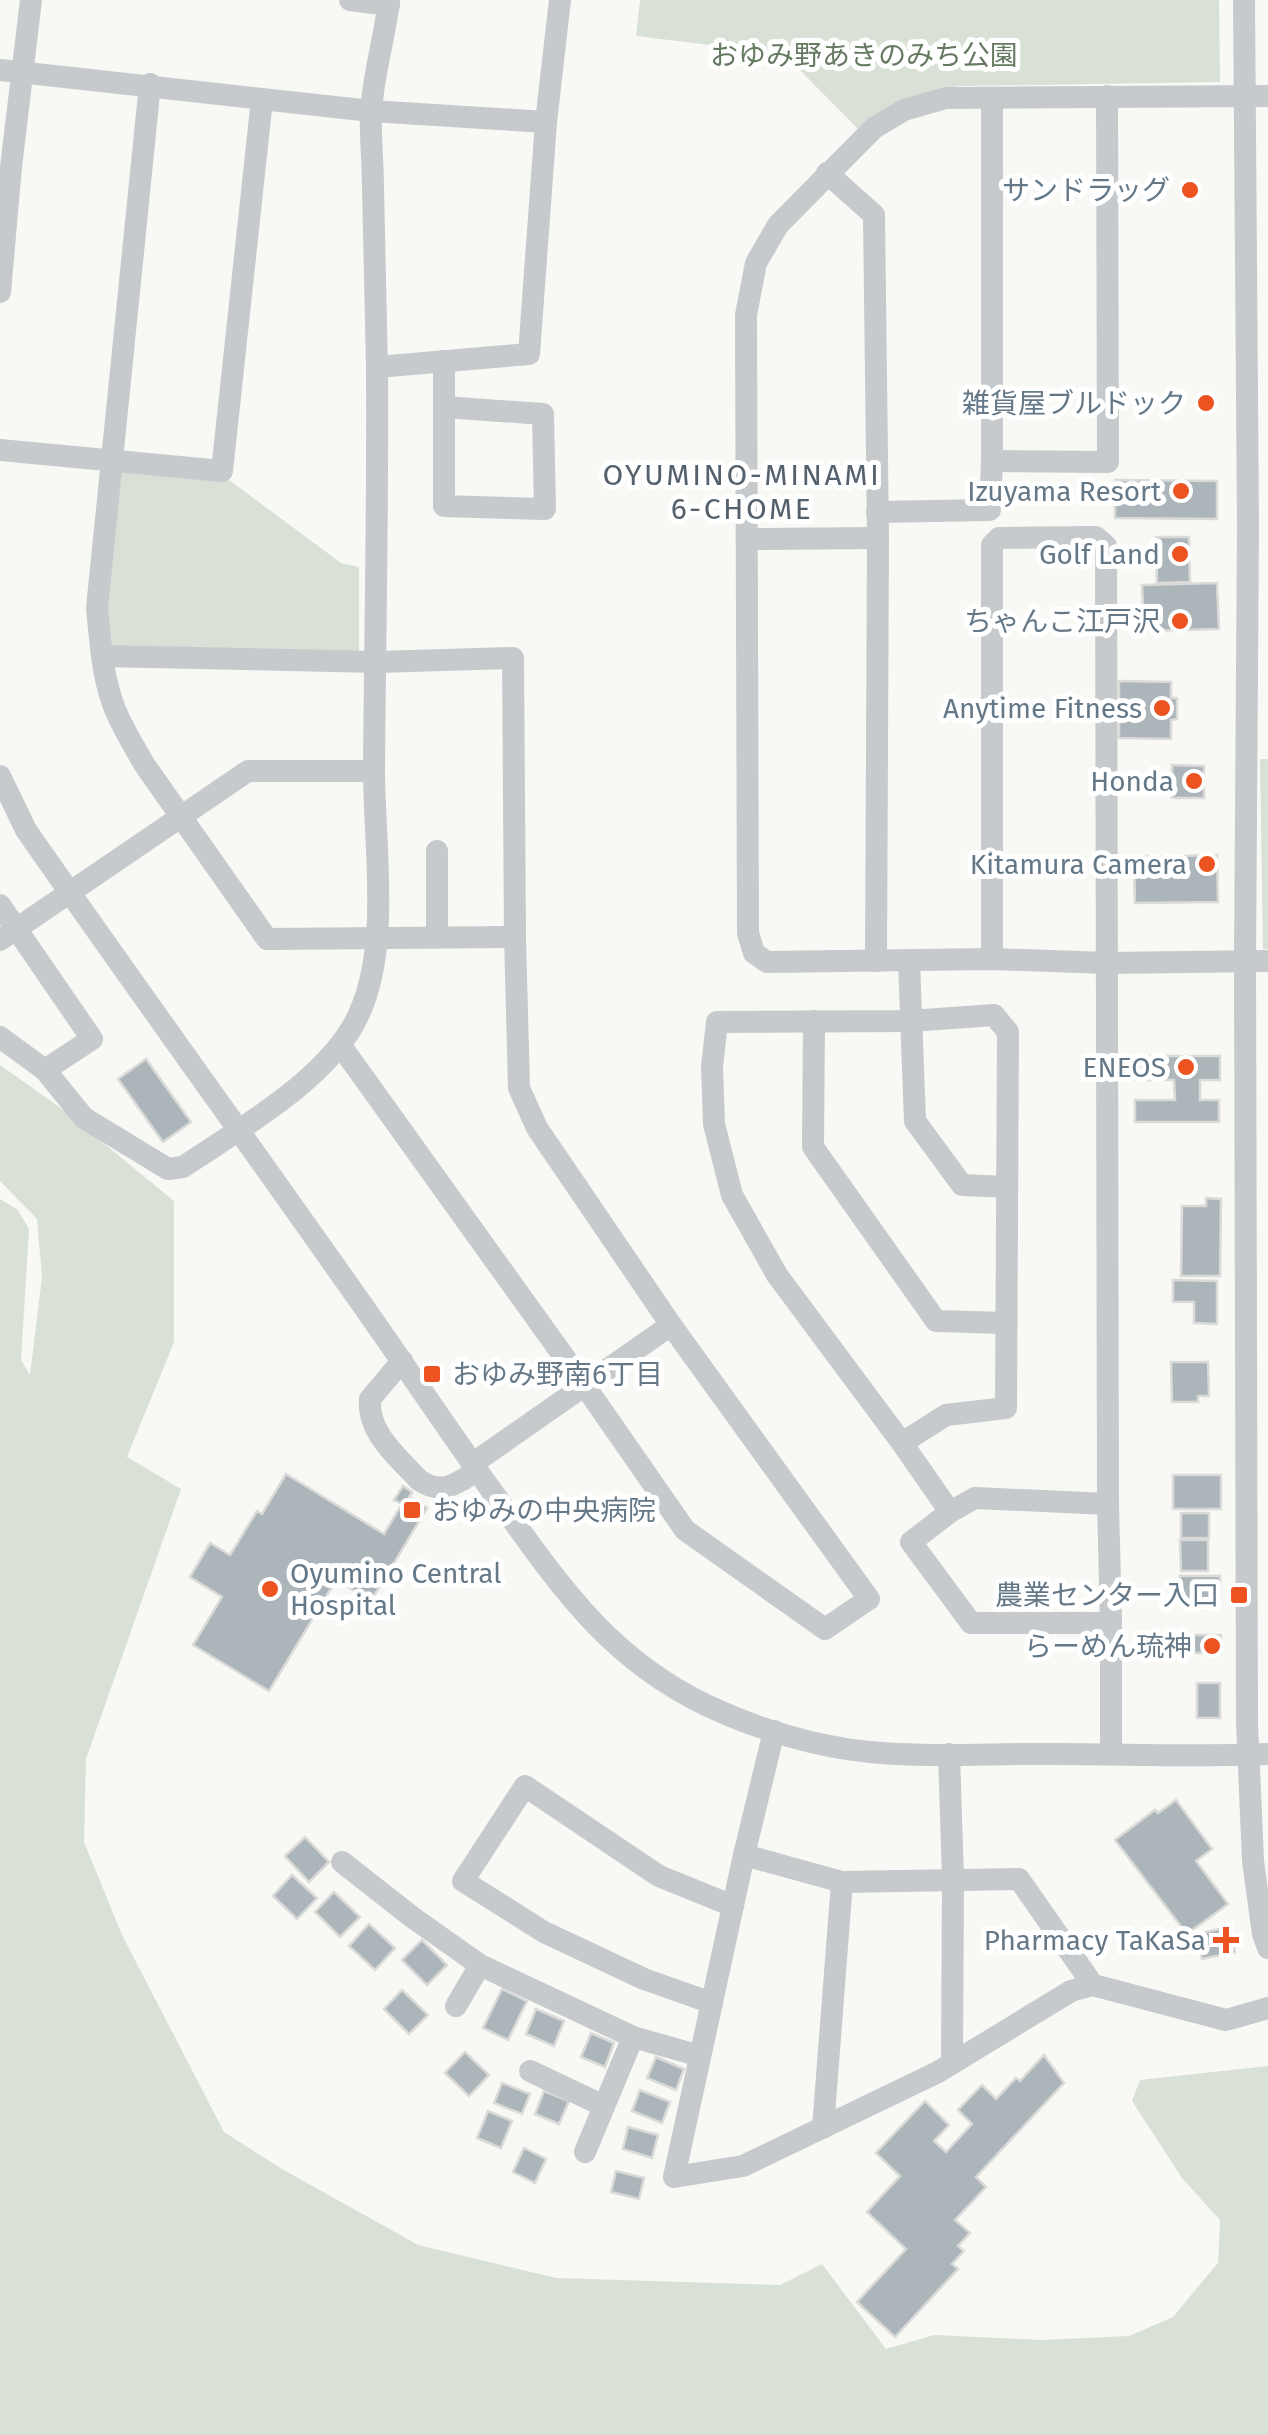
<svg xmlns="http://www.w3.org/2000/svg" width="1268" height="2435" viewBox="0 0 1268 2435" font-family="'Fira Sans','Noto Sans JP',sans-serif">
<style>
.green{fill:#d9e0d6}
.building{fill:#acb5ba;stroke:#dadad8;stroke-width:2.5}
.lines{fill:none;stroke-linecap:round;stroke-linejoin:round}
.minor{stroke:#c6cacd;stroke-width:22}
.poi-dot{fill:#ed5221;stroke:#fff;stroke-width:4}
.labels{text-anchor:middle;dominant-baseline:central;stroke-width:10;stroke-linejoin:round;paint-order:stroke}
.park-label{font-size:28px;fill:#667a61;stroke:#fff}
.poi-label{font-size:28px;fill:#657888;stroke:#fff;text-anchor:end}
.neighbourhood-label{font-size:30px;letter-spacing:2.5px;fill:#54616d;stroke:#fff}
</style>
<rect width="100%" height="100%" fill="#f8f8f5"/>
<g class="green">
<path d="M640,0H1219L1220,82L959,86C919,93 889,103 858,129L784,54L636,36Z"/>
<path d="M117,467L229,480L341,563L359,567V651H109L103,602Z"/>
<path d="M1260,759H1268V949H1263Z"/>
<path d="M0,1065L58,1106L174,1201V1342L127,1457L181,1489L86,1759L84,1842L122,1935L224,2132L282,2169L418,2245L556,2278L780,2285L822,2264L886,2349L934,2335L1042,2340L1129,2336L1173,2317L1218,2263L1220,2220L1182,2178L1132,2101L1140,2080L1268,2066V2435H0V1199L18,1210L29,1229L21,1360L30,1375L42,1277L37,1219L0,1181Z"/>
</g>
<g class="building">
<path d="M1115,480L1217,481V519L1115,518Z"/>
<path d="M1156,537H1189L1190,582L1157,583Z"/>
<path d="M1217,583L1219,629L1144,631L1142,585Z"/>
<path d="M1119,681L1171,682V698H1177V719L1171,720V739L1119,738Z"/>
<path d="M1172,765L1204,766V798H1172Z"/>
<path d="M1217,855L1218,902L1135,903L1134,857Z"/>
<path d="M1130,1056H1220V1080H1200V1100H1219V1122H1135V1100H1175L1174,1080H1130Z"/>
<path d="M146,1059L191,1122L163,1142L118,1079Z"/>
<path d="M1206,1198L1221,1199L1220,1276H1181L1182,1206H1206Z"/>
<path d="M1173,1280L1217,1281V1324L1194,1323V1302H1173Z"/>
<path d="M1171,1362H1208L1209,1396H1198V1402H1172Z"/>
<path d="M286,1474L384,1534L402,1504L394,1500L403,1486L412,1492L409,1497L427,1508L371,1601L336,1580L269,1691L193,1645L222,1597L190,1577L210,1543L230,1555L257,1511L262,1514Z"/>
<rect x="1173" y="1475" width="48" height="34"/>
<rect x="1181" y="1513" width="28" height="25"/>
<path d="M1180,1540H1208V1571H1181Z"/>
<rect x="1180" y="1576" width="40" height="23"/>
<rect x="1187" y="1635" width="34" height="18"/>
<rect x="1197" y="1683" width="23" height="35"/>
<path d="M1176,1800L1212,1849L1196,1861L1228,1904L1187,1934L1115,1840L1155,1810L1158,1813Z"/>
<path d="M305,1837L329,1862L309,1882L285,1856Z"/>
<path d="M292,1875L317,1898L297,1919L273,1896Z"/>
<path d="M334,1892L360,1917L340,1937L315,1912Z"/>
<path d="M369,1924L395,1948L375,1970L349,1946Z"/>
<path d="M1229,1927L1235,1952L1202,1959L1197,1934Z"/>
<path d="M422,1940L447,1965L427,1985L402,1960Z"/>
<path d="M502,1989L527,2001L508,2040L483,2028Z"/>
<path d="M402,1990L428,2015L409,2034L384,2009Z"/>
<path d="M536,2009L564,2021L554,2046L526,2034Z"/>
<path d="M591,2033L614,2043L605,2067L581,2057Z"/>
<path d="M465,2052L489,2075L469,2096L445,2073Z"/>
<path d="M1044,2055L1064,2083L976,2177L986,2187L955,2220L970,2233L958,2246L964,2251L952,2264L958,2269L895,2337L857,2302L906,2249L867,2212L900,2176L876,2153L925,2101L949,2125L934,2141L946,2152L972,2124L958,2110L982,2085L996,2099L1016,2078L1020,2081Z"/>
<path d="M656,2057L684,2069L676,2090L647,2078Z"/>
<path d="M502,2083L530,2094L522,2114L494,2103Z"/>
<path d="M640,2090L670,2102L662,2123L632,2111Z"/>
<path d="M544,2091L569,2101L559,2124L535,2114Z"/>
<path d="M488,2111L512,2121L501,2148L477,2138Z"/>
<path d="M628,2127L658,2135L652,2158L623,2149Z"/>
<path d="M524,2148L546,2159L535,2183L513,2172Z"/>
<path d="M616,2171L644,2178L639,2199L611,2192Z"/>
</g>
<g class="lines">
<g class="minor">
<path d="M350,0L389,5"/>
<path d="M1244,0L1248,526L1245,961L1247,1722L1253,1861L1263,1934L1268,1948"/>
<path d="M0,70L371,111L546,122"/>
<path d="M150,84L97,608C100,638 102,672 112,701C119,723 133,744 144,764L267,939L515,937"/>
<path d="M1268,96L946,98L904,110L874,128L778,225L756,263L746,315L748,933L754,953L767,962L992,959L1107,963L1268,961"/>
<path d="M827,173L874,215L878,538L876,961"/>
<path d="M0,292L11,167L31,0"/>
<path d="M377,367L529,354L546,122L560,0"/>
<path d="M444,407L543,414L545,509L444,506V361"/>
<path d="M0,450L222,471L262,99"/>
<path d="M992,461L1108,462L1107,96"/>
<path d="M877,512L990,510L992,461V98"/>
<path d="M748,539L878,538"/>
<path d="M102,656L377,662L513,658L515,937L519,1088L537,1128L671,1325L869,1599L825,1629L685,1530L585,1386L341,1046"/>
<path d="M0,776L26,830C134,985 245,1138 354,1293C403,1362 450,1433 499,1501C560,1586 609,1659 708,1706C757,1729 816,1747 870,1752C932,1758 995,1753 1056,1754C1127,1754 1198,1757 1268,1754"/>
<path d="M0,905L92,1039L45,1070"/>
<path d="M437,937V851"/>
<path d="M0,940L248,771H374"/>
<path d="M992,959V545L999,538L1096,537L1106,546L1108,1504L1111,1623V1754"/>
<path d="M909,961L915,1121L962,1185L1007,1187"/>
<path d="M814,1021L813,1147L936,1321L1005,1323"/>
<path d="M0,1037L45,1070L84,1118L168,1169L183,1167C239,1129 329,1079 358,1016C391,947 374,845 374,770C375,636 378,503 377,369C376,308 374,248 373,188C373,163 370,137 371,112C373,75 385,37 389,0"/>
<path d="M402,1361L370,1399C367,1433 398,1457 419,1480C442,1496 456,1484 477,1471"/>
<path d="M902,1443L946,1415L1006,1408L1008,1032L994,1015L910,1021L717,1022L712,1067L714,1124L732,1195L777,1275L902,1443L950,1512L975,1498L1108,1504"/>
<path d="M472,1464L671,1325"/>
<path d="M950,1512L911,1542L971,1623H1111"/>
<path d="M774,1731L744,1855L674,2177L743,2166L938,2072L1071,1991L1093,1985L1226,2020L1268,2008"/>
<path d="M949,1754L953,1878L952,2062"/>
<path d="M744,1855L842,1882L1019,1879L1093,1985"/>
<path d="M342,1862L412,1917L480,1965L633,2037L700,2056"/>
<path d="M712,2003L644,1979L544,1932L463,1881L525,1786L659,1876L733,1906"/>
<path d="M456,2006L480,1965"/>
<path d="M530,2071L604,2106"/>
<path d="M823,2128L842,1882"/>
<path d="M585,2152L633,2037"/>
</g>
</g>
<g class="poi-dot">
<circle cx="1190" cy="190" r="10"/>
<circle cx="1206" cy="403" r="10"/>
<circle cx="1181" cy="491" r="10"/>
<circle cx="1180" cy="554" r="10"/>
<circle cx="1180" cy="621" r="10"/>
<circle cx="1162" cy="708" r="10"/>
<circle cx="1194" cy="781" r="10"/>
<circle cx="1207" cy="864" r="10"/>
<circle cx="1186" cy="1067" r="10"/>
<rect x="422" y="1364" width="20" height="20" rx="5"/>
<rect x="402" y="1500" width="20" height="20" rx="5"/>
<circle cx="270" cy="1589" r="10"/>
<rect x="1229" y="1585" width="20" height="20" rx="5"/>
<circle cx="1212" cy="1646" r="10"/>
<path d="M1221 1925h10v10h10v10h-10v10h-10v-10h-10v-10h10z"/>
</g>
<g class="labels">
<g class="park-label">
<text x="864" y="55">おゆみ野あきのみち公園</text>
</g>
<g class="poi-label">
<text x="1170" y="190">サンドラッグ</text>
<text x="1186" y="403">雑貨屋ブルドック</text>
<text x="1161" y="491">Izuyama Resort</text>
<text x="1160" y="554">Golf Land</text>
<text x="1160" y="621">ちゃんこ江戸沢</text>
<text x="1142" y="708">Anytime Fitness</text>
<text x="1174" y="781">Honda</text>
<text x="1187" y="864">Kitamura Camera</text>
<text x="1166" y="1067">ENEOS</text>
<text x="452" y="1374" text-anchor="start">おゆみ野南6丁目</text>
<text x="432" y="1510" text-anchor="start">おゆみの中央病院</text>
<text x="290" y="1573" text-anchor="start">Oyumino Central<tspan x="290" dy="32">Hospital</tspan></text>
<text x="1219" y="1595">農業センター入口</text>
<text x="1192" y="1646">らーめん琉神</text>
<text x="1206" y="1940">Pharmacy TaKaSa</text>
</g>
<g class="neighbourhood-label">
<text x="742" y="475">OYUMINO-MINAMI<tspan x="742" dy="34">6-CHOME</tspan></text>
</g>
</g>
</svg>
